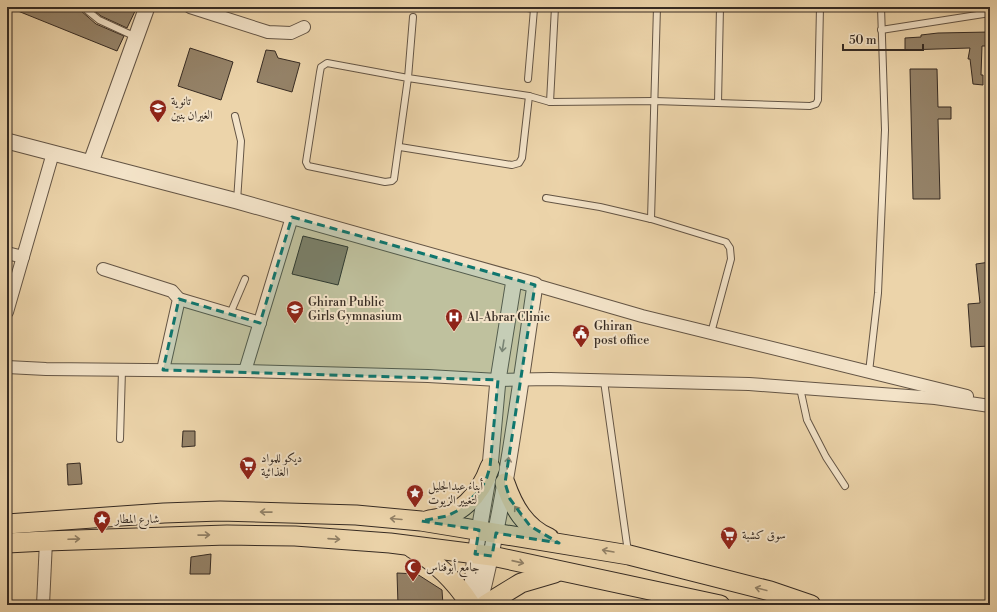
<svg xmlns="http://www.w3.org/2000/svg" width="997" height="612" viewBox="0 0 997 612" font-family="'Libre Bodoni',Amiri,serif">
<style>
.building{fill:#958369;stroke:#362b23}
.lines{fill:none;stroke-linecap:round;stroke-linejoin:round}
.service-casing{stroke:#645545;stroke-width:8}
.minor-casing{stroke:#645545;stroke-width:14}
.tertiary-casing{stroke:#645545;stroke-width:17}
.primary-casing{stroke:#362b23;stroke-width:21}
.service{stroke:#f3e3c8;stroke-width:6}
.minor{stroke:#f3e3c8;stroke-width:12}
.tertiary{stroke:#f3e3c8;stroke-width:15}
.primary{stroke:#ecd4aa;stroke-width:19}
.oneway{stroke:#948776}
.oneway2{stroke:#918066}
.marked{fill:#0f766e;fill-opacity:0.2;stroke:#0f766e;stroke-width:3;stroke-dasharray:8 5;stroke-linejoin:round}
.labels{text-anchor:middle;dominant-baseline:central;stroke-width:4;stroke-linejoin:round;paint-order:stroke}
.poi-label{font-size:12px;fill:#362b23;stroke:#f3e3c8;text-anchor:start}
</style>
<rect width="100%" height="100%" fill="#ecd4aa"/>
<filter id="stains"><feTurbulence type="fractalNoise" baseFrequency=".005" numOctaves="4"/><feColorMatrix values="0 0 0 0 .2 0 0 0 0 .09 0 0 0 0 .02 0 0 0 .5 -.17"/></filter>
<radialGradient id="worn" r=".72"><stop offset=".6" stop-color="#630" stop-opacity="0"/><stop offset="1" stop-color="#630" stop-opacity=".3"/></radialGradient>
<g class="building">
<path d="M8,7H79L80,10L96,24L124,36L117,51Z"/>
<path d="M90,7H137L127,28L101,16Z"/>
<path d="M990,32V46H982L981,75H983V85L973,84L970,59H968L970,48L905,50V38L921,37V35L938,33Z"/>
<path d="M190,48L233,62L221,100L178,86Z"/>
<path d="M266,50L275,51L278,58L300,63L292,92L257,82Z"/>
<path d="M910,69H937L938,107H951V119H938L940,199H913Z"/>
<path d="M303,236L348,247L338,285L292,274Z"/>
<path d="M990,262V346L971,347L968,304L980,303L976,264Z"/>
<path d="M183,431H195V446L182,447Z"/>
<path d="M80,463L82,484L68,485L67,464Z"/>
<path d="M211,554L210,574H190L191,557Z"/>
<path d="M397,573L417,574L442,590L443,605H398Z"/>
</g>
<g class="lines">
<g class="service-casing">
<g id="service">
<path d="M83,7L99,20L136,37"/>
<path d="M521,7L534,9L528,79"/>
<path d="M413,17L408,78L394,179L392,181L385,182L308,166L306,162L320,72L321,67L327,63L408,78L529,96L550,102L654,101L810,106L816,104L818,100L820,7"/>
<path d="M881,30L990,13"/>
<path d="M550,102L555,7"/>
<path d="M718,103L720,7"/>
<path d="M235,116L241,141L237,201"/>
<path d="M400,147L512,165L519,163L522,158L529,96"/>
<path d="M546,198L600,207L651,219L726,242L730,248L731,259L711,333"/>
<path d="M651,219L657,7"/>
<path d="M230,314L245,279"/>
<path d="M869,372L878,293L885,130L881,7"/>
<path d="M604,381L628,552"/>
<path d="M800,388L807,420L826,457L845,486"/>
<path d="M120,439L122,370"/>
</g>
</g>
<g class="minor-casing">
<g id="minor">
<path d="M190,7L268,32L291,33L304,27"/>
<path d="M7,253L23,257"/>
<path d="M103,269L172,291L179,299L163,370"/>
<path d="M535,285L642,316L967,396"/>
<path d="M179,299L260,323"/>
<path d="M7,312L53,153"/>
<path d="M7,367L46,369L245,371L428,376L498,380L550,379L749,384L935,398L990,406"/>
<path d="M245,371L292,217"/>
<path d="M43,605L46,541"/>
</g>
</g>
<g class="tertiary-casing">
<g id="tertiary">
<path d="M7,141L237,201L535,285C519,392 506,500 479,605"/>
<path d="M91,162L147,7"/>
<path d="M470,605L475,554L490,467L498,380L514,280"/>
</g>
</g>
<g class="primary-casing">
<g id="primary">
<path d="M505,483C513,506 525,528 549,538"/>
<path d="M429,520C460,517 480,495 490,467"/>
<path d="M7,524L164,513L220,511L356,515L421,521L629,555L770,591L811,605"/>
<path d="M7,543L46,541L227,535L295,536L390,543L492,556L720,605"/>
<path d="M412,548C436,562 455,581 470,604"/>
<path d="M485,605L521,583L555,573"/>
</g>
</g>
<use href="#service" class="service"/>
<use href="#minor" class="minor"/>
<use href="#tertiary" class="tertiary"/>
<use href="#primary" class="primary"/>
</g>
<defs><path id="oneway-shaft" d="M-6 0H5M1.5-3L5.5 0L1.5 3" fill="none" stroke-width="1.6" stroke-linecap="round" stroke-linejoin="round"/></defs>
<g class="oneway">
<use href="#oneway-shaft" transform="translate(503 346) rotate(99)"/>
<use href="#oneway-shaft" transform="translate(508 463) rotate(-82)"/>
</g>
<g class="oneway2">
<use href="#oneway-shaft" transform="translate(518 511) rotate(-124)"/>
<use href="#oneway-shaft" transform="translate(266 512) rotate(-179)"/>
<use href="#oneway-shaft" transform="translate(396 519) rotate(-175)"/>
<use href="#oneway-shaft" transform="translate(204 535) rotate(-1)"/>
<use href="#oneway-shaft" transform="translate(74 539) rotate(-2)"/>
<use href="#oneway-shaft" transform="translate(334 539) rotate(4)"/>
<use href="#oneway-shaft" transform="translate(608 551) rotate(-170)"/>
<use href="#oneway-shaft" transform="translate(518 562) rotate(13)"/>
<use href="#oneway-shaft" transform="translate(761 589) rotate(-166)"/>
</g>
<path class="marked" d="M292,217L535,285L505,483L510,499L530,526L559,543L496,533L492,556L475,554L479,530L421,521L447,516L459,510L479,491L486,480L490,467L498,380L163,370L179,299L260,323Z"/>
<defs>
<g id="school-pin" transform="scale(0.9)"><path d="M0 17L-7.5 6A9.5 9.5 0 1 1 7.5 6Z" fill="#8f2418" stroke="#f3e3c8"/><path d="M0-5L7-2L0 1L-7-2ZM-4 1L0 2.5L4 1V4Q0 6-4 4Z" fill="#fff"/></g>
<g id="hospital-pin" transform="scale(0.9)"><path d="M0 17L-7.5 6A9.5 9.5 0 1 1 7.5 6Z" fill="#8f2418" stroke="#f3e3c8"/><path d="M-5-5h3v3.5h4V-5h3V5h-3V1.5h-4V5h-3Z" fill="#fff"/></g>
<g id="civic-pin" transform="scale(0.9)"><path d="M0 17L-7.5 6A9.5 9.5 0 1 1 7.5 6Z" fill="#8f2418" stroke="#f3e3c8"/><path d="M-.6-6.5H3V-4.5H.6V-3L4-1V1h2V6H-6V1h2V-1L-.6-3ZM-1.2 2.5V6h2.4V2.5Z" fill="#fff"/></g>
<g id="supermarket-pin" transform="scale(0.9)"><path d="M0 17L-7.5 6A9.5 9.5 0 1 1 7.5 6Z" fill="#8f2418" stroke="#f3e3c8"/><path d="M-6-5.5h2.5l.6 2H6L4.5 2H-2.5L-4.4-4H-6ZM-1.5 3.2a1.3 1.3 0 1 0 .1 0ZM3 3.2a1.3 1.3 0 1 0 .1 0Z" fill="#fff"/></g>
<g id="sight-pin" transform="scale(0.9)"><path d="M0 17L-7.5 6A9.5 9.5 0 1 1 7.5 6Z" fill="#8f2418" stroke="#f3e3c8"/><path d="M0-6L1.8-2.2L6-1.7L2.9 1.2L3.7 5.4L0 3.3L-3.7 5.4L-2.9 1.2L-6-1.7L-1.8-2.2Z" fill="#fff"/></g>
<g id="mosque-pin" transform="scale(0.9)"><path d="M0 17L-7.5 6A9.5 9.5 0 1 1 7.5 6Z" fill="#8f2418" stroke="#f3e3c8"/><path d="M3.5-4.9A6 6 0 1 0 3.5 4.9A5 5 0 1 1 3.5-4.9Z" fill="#fff"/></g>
</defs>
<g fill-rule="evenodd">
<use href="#school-pin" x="158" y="108"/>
<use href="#school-pin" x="295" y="309"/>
<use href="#hospital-pin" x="454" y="317"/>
<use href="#civic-pin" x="581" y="333"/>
<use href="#supermarket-pin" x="248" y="465"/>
<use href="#sight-pin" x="415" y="493"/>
<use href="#sight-pin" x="102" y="519"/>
<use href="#supermarket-pin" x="729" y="535"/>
<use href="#mosque-pin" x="413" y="567"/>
</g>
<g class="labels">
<g class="poi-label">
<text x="171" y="101">تانوية<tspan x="171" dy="14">الغيران بنين</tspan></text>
<text x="308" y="302">Ghiran Public<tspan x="308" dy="14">Girls Gymnasium</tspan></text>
<text x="467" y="317">Al-Abrar Clinic</text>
<text x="594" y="326">Ghiran<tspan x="594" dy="14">post office</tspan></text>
<text x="261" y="458">ديكو للمواد<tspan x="261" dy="14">الغذائية</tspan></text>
<text x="428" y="486">أبناء عبدالجليل<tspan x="428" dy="14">لتغيير الزيوت</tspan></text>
<text x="115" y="519">شارع المطار</text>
<text x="742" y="535">سوق كشبة</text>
<text x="426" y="567">جامع أبوفناس</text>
</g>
</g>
<rect width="997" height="612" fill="none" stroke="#ecd4aa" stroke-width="24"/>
<rect x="8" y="8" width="981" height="596" fill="none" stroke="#362b23" stroke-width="2"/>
<rect x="12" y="12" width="973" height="588" fill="none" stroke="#362b23"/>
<path d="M843 44v6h80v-6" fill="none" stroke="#362b23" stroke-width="2"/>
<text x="849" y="44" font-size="12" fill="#362b23" stroke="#f3e3c8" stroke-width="3" paint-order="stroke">50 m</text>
<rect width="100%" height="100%" filter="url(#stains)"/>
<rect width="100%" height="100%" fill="url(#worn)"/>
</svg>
